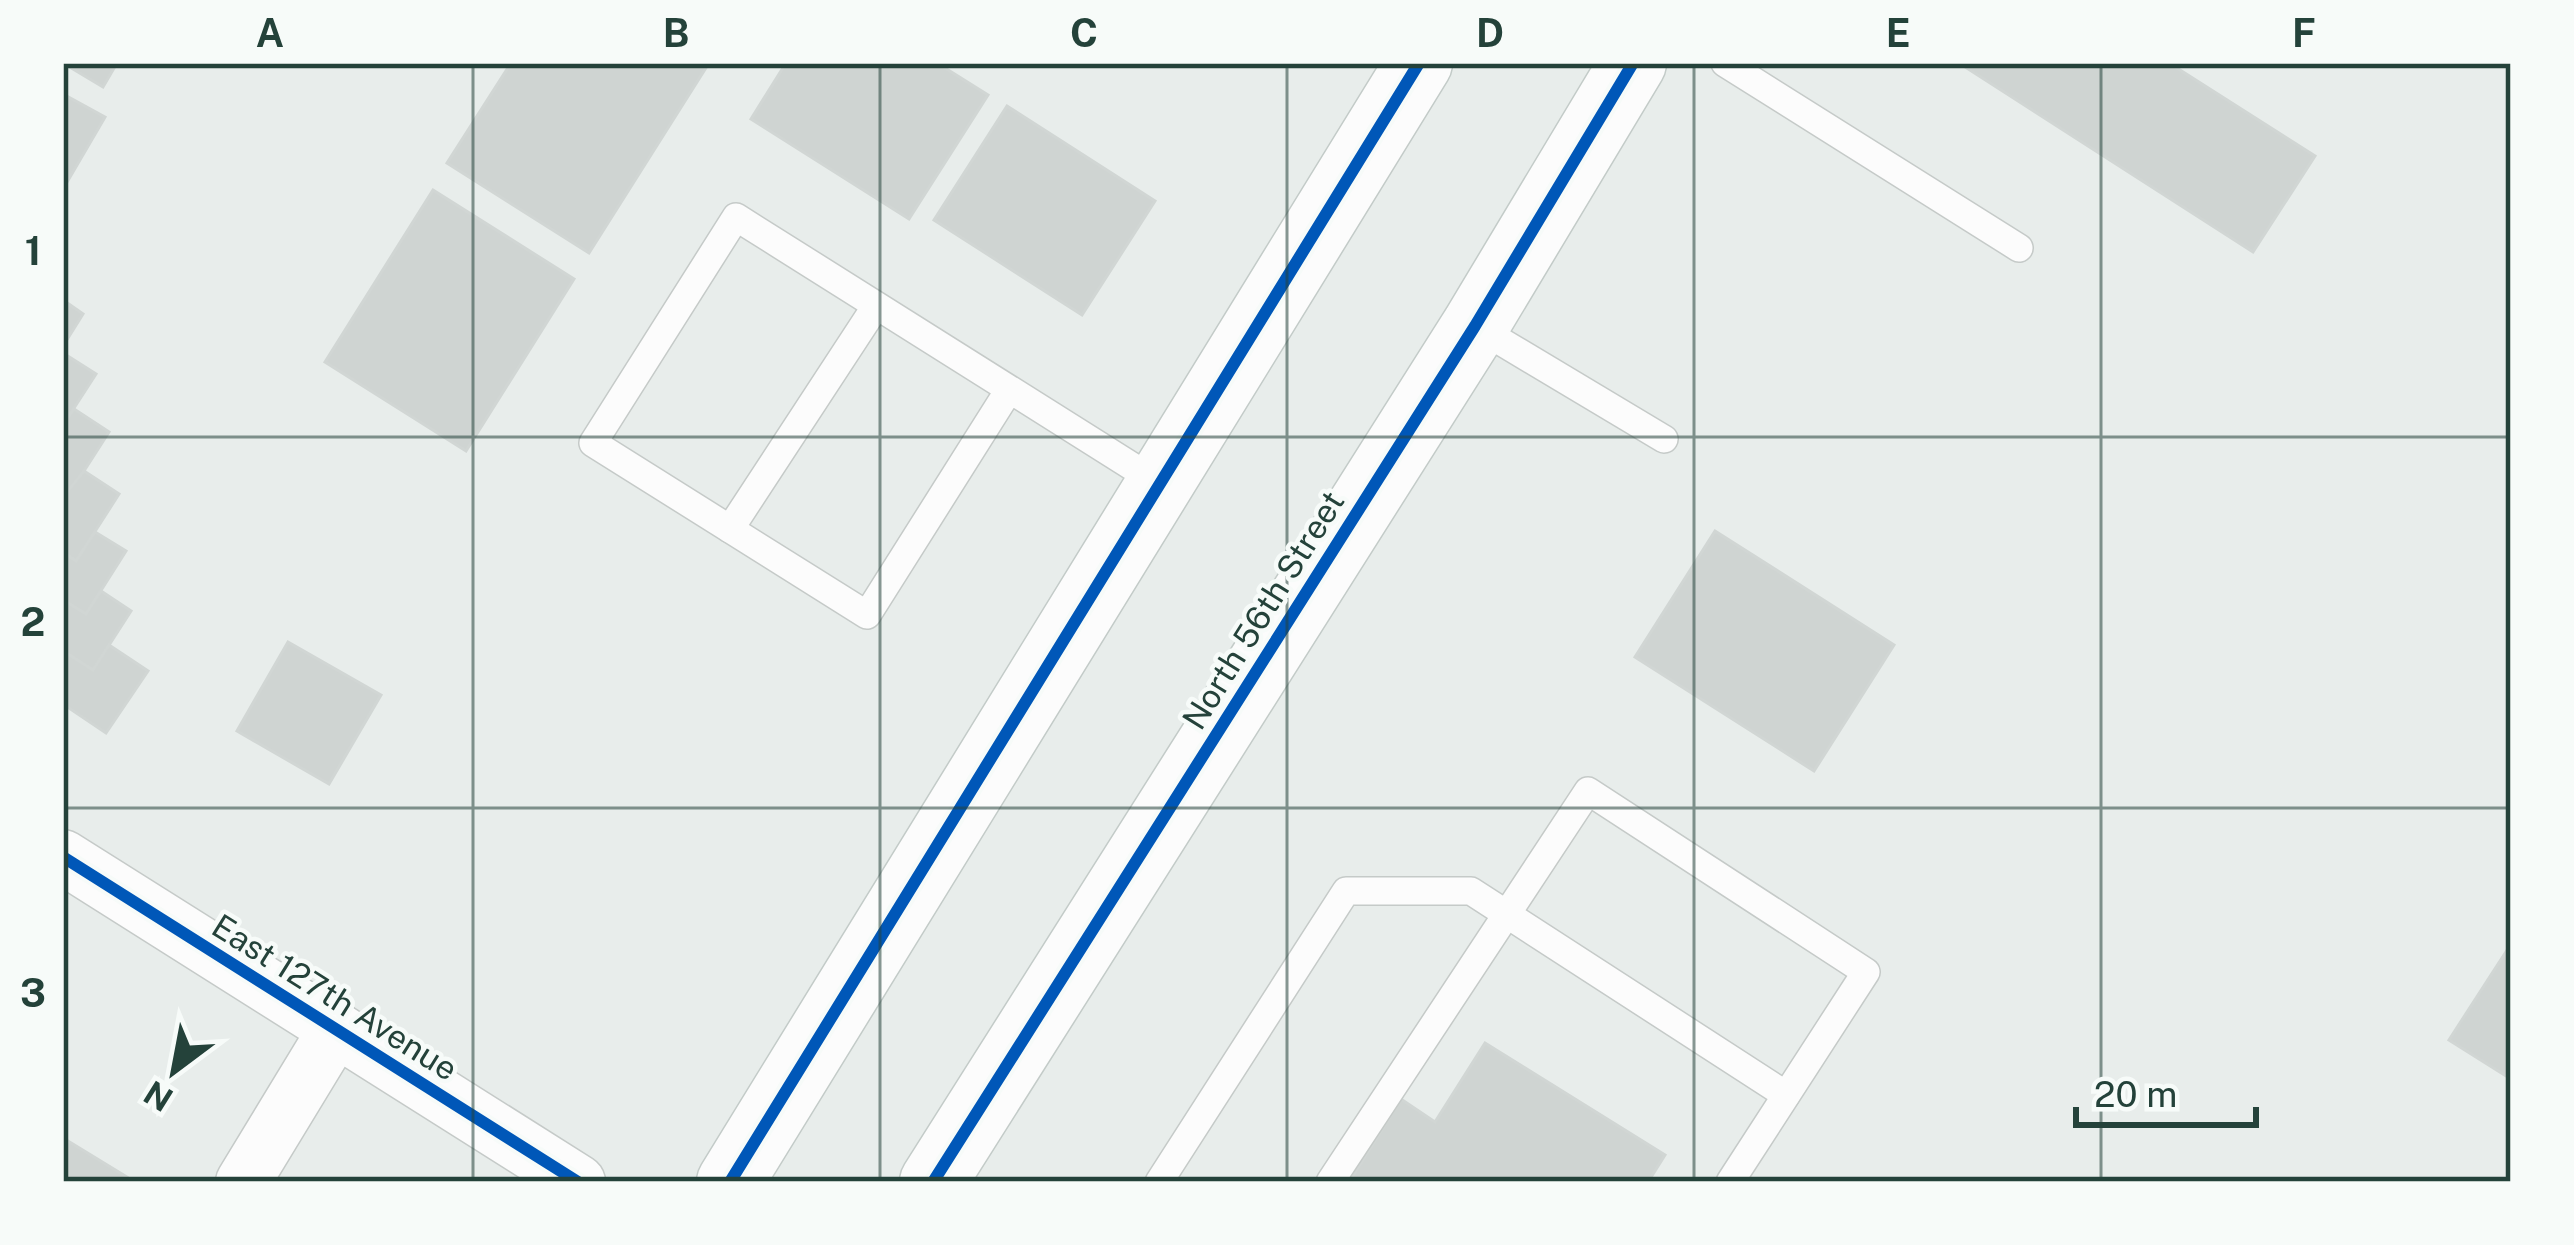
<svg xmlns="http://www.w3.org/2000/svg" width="2574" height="1245" viewBox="0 0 2574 1245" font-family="'Public Sans',sans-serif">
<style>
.building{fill:#cfd4d2;stroke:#d1d6d4;stroke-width:3}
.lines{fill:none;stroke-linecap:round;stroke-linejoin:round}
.service-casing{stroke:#c5cac8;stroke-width:30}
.minor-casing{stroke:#c5cac8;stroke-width:57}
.secondary-casing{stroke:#c3cbc8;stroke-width:69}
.service{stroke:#fcfcfc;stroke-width:27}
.minor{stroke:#fcfcfc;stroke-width:54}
.secondary{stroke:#fcfcfc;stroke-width:66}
.cycleway-casing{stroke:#f7fbf9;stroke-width:20}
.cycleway{stroke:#0057b8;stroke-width:12}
.grid{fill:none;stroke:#24423a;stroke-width:3;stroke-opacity:0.55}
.labels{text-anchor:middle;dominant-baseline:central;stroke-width:9;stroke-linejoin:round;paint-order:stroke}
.street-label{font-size:33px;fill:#24423a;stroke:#f7fbf9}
.neatline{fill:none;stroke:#24423a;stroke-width:4.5}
.grid-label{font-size:39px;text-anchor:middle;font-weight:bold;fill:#24423a}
</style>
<rect width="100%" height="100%" fill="#e8edeb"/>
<g class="building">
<path d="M63,63H117L103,87Z"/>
<path d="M511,63H709L589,253L447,163Z"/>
<path d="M786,63H937L988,95L909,219L751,119Z"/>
<path d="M1959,63H2169L2315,156L2253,252Z"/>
<path d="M63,94L105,117L63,189Z"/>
<path d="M1007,106L1155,201L1082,315L934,220Z"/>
<path d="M433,190L574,279L466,451L325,362Z"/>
<path d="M63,300L83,314L63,346Z"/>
<path d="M63,353L96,374L63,425Z"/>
<path d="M74,409L109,432L66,499L63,425Z"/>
<path d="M84,471L119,494L76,561L63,552V497Z"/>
<path d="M1715,531L1894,645L1814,771L1635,657Z"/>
<path d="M95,532L126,551L86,614L63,600V552L76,561Z"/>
<path d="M101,591L131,611L93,670L63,651V600L86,614Z"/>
<path d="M288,642L381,695L329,784L237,731Z"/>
<path d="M109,645L148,671L106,733L63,704V661L68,654L93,670Z"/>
<path d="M2511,944V1079L2449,1040Z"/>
<path d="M1485,1043L1665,1155L1648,1182H1349L1401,1099L1435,1122Z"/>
<path d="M63,1138L135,1182H63Z"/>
</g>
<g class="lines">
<g class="service-casing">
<g id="service">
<path d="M1725,63L2019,248"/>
<path d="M1475,326L1664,439"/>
<path d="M1009,390L867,615L593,443L736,217L1160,484"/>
<path d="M730,529L876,306"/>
<path d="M1159,1182L1346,891H1471L1786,1095"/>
<path d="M1330,1182L1588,791L1866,972L1730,1182"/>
</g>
</g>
<g class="minor-casing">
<g id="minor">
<path d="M63,857L578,1182"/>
<path d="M243,1182L336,1029"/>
</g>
</g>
<g class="secondary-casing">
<g id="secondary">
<path d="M730,1182L1419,63"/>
<path d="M933,1182L1475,326L1633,63"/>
</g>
</g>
<use href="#service" class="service"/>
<use href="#minor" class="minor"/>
<use href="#secondary" class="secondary"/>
<g class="cycleway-casing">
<g id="cycleway">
<path d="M63,857L578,1182"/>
<path d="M730,1182L1419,63"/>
<path d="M933,1182L1475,326L1633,63"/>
</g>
</g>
<use href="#cycleway" class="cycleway"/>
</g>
<path class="grid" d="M473,63V1182M880,63V1182M1287,63V1182M1694,63V1182M2101,63V1182M63,437H2511M63,808H2511"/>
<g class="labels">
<g class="street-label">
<text transform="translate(1263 610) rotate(-58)">North 56th Street</text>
<text transform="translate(335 997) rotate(32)">East 127th Avenue</text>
</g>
</g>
<rect width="2574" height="1245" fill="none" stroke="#f7fbf9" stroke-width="132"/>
<g transform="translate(174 1071) rotate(212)" stroke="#f7fbf9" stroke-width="9" paint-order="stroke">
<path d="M0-9L21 45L0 30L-21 45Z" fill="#24423a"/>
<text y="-18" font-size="33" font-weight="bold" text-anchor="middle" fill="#24423a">N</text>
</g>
<path d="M2076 1107v18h180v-18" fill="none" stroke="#24423a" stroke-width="6"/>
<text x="2094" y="1107" font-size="36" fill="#24423a" stroke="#f7fbf9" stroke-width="9" paint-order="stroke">20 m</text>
<rect x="66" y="66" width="2442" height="1113" class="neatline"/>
<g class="grid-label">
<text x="270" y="47">A</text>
<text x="676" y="47">B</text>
<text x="1084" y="47">C</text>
<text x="1490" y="47">D</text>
<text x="1898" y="47">E</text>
<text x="2304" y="47">F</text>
<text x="33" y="265">1</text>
<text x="33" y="636">2</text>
<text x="33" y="1007">3</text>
</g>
</svg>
